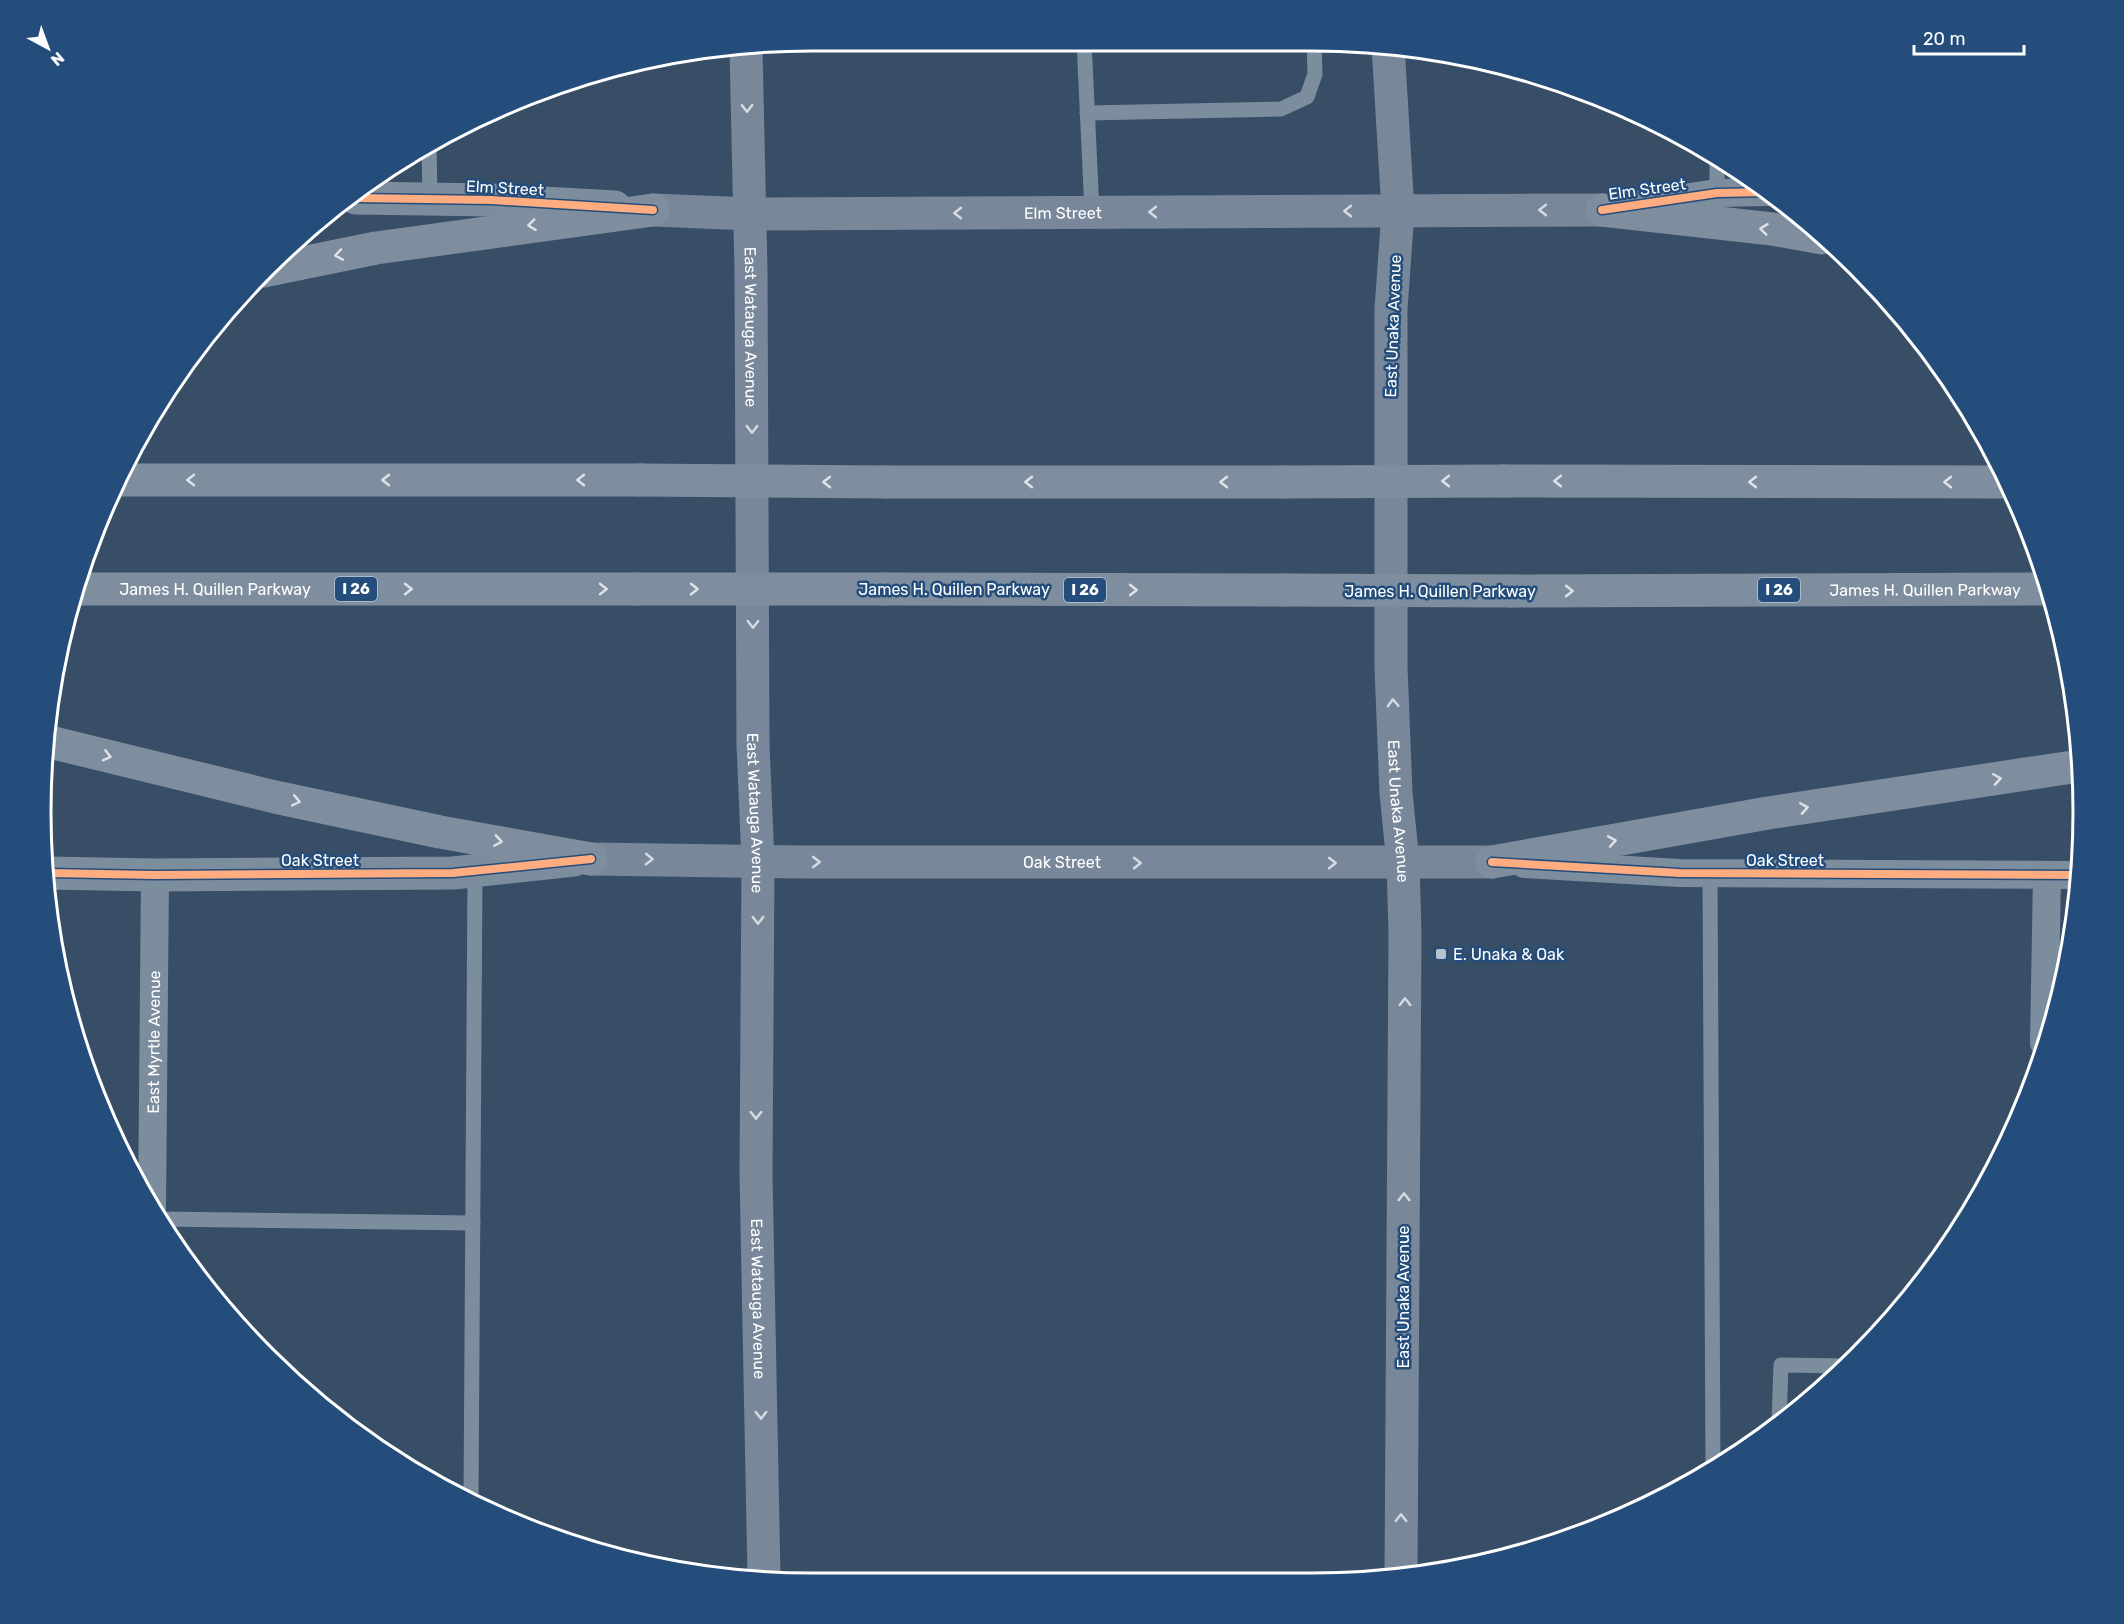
<svg xmlns="http://www.w3.org/2000/svg" width="2124" height="1624" viewBox="0 0 2124 1624" font-family="Rubik,sans-serif">
<style>
.lines{fill:none;stroke-linecap:round;stroke-linejoin:round}
.service{stroke:#7c8d9e;stroke-width:15}
.minor{stroke:#7c8d9e;stroke-width:28}
.tertiary{stroke:#7c8d9e;stroke-width:33}
.secondary{stroke:#78889a;stroke-width:33}
.motorway{stroke:#7e8e9e;stroke-width:33}
.motorway-bridge{stroke:#7e8e9e;stroke-width:33}
.cycleway-casing{stroke:#244d7b;stroke-width:11}
.cycleway{stroke:#ffac80;stroke-width:8}
.oneway{stroke:#d6dbe1}
.oneway2{stroke:#dfe3e7}
.poi-dot{fill:#b9c1ca;stroke:#244d7b;stroke-width:2}
.labels{text-anchor:middle;dominant-baseline:central;stroke-width:5;stroke-linejoin:round;paint-order:stroke}
.shield{fill:#244d7b;stroke:#bdcad7;stroke-width:1.5}
.shield-label{font-size:15px;font-weight:bold;fill:#fff}
.street-label{font-size:16px;fill:#fff;stroke:#244d7b}
.poi-label{font-size:16px;fill:#fff;stroke:#244d7b;text-anchor:start}
.rim{fill:none;stroke:#fff;stroke-width:3}
</style>
<rect width="100%" height="100%" fill="#384e67"/>
<g class="lines">
<g class="service">
<path d="M1084,41L1092,212"/>
<path d="M1087,113L1281,109L1307,97L1315,74L1314,42"/>
<path d="M429,143L430,199"/>
<path d="M1717,159V193"/>
<path d="M1710,873L1713,1467"/>
<path d="M158,1219L473,1223"/>
<path d="M1779,1422L1781,1365L1847,1366"/>
<path d="M471,1500L475,871"/>
</g>
<g class="minor">
<path d="M1628,206L1717,193L1769,192"/>
<path d="M1524,864L1679,873L2077,875"/>
<path d="M2044,1043L2047,875"/>
<path id="s1" d="M152,1208L155,875"/>
</g>
<g class="tertiary">
<path d="M356,198L491,200L615,207"/>
<path d="M48,873L155,875L453,873L574,860"/>
</g>
<g class="secondary">
<path id="s2" d="M1388,46L1398,211L1391,309V667L1396,793L1403,863L1405,933L1401,1577"/>
<path id="s3" d="M746,49L751,271L753,745L758,862L756,1174L764,1577"/>
<path id="s4" d="M653,210L750,214L1602,210"/>
<path id="s5" d="M591,859L803,862H1492"/>
</g>
<g class="motorway">
<path d="M1602,210L1772,229L1822,238"/>
<path d="M263,271L376,248L653,210"/>
<path d="M121,480H640"/>
<path d="M1504,481L2006,482"/>
<path d="M886,482H1283"/>
<path id="s6" d="M77,589H636"/>
<path d="M886,589L1285,590"/>
<path id="s7" d="M1511,591L2047,589"/>
<path d="M50,742L275,797L440,832L591,859"/>
<path d="M1492,862L1768,813L2079,766"/>
</g>
<g class="motorway-bridge">
<path d="M640,480L886,482"/>
<path d="M1283,482L1504,481"/>
<path d="M636,589H886"/>
<path d="M1285,590L1511,591"/>
</g>
<g class="cycleway-casing">
<g id="cycleway">
<path d="M356,198L491,200L653,210"/>
<path d="M1602,210L1717,193L1769,192"/>
<path d="M1492,862L1679,873L2077,875"/>
<path d="M48,873L155,875L453,873L591,859"/>
</g>
</g>
<use href="#cycleway" class="cycleway"/>
</g>
<defs><path id="oneway-chevron" d="M-2-3.5L2.5 0L-2 3.5" fill="none" stroke-width="1.6" stroke-linecap="round" stroke-linejoin="round" transform="scale(1.5)"/></defs>
<g class="oneway">
<use href="#oneway-chevron" transform="translate(747 108) rotate(89)"/>
<use href="#oneway-chevron" transform="translate(1543 210) rotate(180)"/>
<use href="#oneway-chevron" transform="translate(1348 211) rotate(180)"/>
<use href="#oneway-chevron" transform="translate(1153 212) rotate(180)"/>
<use href="#oneway-chevron" transform="translate(958 213) rotate(180)"/>
<use href="#oneway-chevron" transform="translate(752 429) rotate(90)"/>
<use href="#oneway-chevron" transform="translate(753 624) rotate(90)"/>
<use href="#oneway-chevron" transform="translate(1393 703) rotate(-92)"/>
<use href="#oneway-chevron" transform="translate(649 859) rotate(1)"/>
<use href="#oneway-chevron" transform="translate(816 862)"/>
<use href="#oneway-chevron" transform="translate(1137 863)"/>
<use href="#oneway-chevron" transform="translate(1332 863)"/>
<use href="#oneway-chevron" transform="translate(758 920) rotate(90)"/>
<use href="#oneway-chevron" transform="translate(1405 1002) rotate(-90)"/>
<use href="#oneway-chevron" transform="translate(756 1115) rotate(90)"/>
<use href="#oneway-chevron" transform="translate(1404 1197) rotate(-90)"/>
<use href="#oneway-chevron" transform="translate(761 1415) rotate(89)"/>
<use href="#oneway-chevron" transform="translate(1401 1518) rotate(-90)"/>
</g>
<g class="oneway2">
<use href="#oneway-chevron" transform="translate(532 225) rotate(173)"/>
<use href="#oneway-chevron" transform="translate(1764 229) rotate(-173)"/>
<use href="#oneway-chevron" transform="translate(339 255) rotate(170)"/>
<use href="#oneway-chevron" transform="translate(191 480) rotate(180)"/>
<use href="#oneway-chevron" transform="translate(386 480) rotate(180)"/>
<use href="#oneway-chevron" transform="translate(581 480) rotate(180)"/>
<use href="#oneway-chevron" transform="translate(1446 481) rotate(180)"/>
<use href="#oneway-chevron" transform="translate(1558 481) rotate(-180)"/>
<use href="#oneway-chevron" transform="translate(827 482) rotate(-180)"/>
<use href="#oneway-chevron" transform="translate(1029 482) rotate(-180)"/>
<use href="#oneway-chevron" transform="translate(1224 482) rotate(-180)"/>
<use href="#oneway-chevron" transform="translate(1753 482) rotate(-180)"/>
<use href="#oneway-chevron" transform="translate(1948 482) rotate(-180)"/>
<use href="#oneway-chevron" transform="translate(408 589)"/>
<use href="#oneway-chevron" transform="translate(603 589)"/>
<use href="#oneway-chevron" transform="translate(694 589)"/>
<use href="#oneway-chevron" transform="translate(1133 590)"/>
<use href="#oneway-chevron" transform="translate(1569 591)"/>
<use href="#oneway-chevron" transform="translate(107 756) rotate(14)"/>
<use href="#oneway-chevron" transform="translate(1997 779) rotate(-9)"/>
<use href="#oneway-chevron" transform="translate(296 801) rotate(12)"/>
<use href="#oneway-chevron" transform="translate(1804 808) rotate(-9)"/>
<use href="#oneway-chevron" transform="translate(498 841) rotate(9)"/>
<use href="#oneway-chevron" transform="translate(1612 841) rotate(-10)"/>
</g>
<rect class="poi-dot" x="1435" y="948" width="12" height="12" rx="3"/>
<g class="labels">
<g class="shield">
<rect x="335" y="577" width="42" height="24" rx="4.5"/>
<rect x="1064" y="578" width="42" height="24" rx="4.5"/>
<rect x="1758" y="578" width="42" height="24" rx="4.5"/>
</g>
<g class="shield-label">
<text x="356" y="589">I 26</text>
<text x="1085" y="590">I 26</text>
<text x="1779" y="590">I 26</text>
</g>
<g class="street-label">
<text transform="translate(505 188) rotate(3)">Elm Street</text>
<text transform="translate(1647 189) rotate(-8)">Elm Street</text>
<text stroke="none"><textPath href="#s4" startOffset="410">Elm Street</textPath></text>
<text transform="translate(1393 326) rotate(-88)">East Unaka Avenue</text>
<text stroke="none"><textPath href="#s3" startOffset="278">East Watauga Avenue</textPath></text>
<text stroke="none"><textPath href="#s6" startOffset="138">James H. Quillen Parkway</textPath></text>
<text x="954" y="589">James H. Quillen Parkway</text>
<text stroke="none"><textPath href="#s7" startOffset="414">James H. Quillen Parkway</textPath></text>
<text x="1440" y="591">James H. Quillen Parkway</text>
<text stroke="none"><textPath href="#s2" startOffset="766">East Unaka Avenue</textPath></text>
<text stroke="none"><textPath href="#s3" startOffset="764">East Watauga Avenue</textPath></text>
<text x="320" y="860">Oak Street</text>
<text x="1785" y="860">Oak Street</text>
<text stroke="none"><textPath href="#s5" startOffset="471">Oak Street</textPath></text>
<text stroke="none"><textPath href="#s1" startOffset="166">East Myrtle Avenue</textPath></text>
<text transform="translate(1403 1297) rotate(-90)">East Unaka Avenue</text>
<text stroke="none"><textPath href="#s3" startOffset="1250">East Watauga Avenue</textPath></text>
</g>
<g class="poi-label">
<text x="1453" y="954">E. Unaka &amp; Oak</text>
</g>
</g>
<path d="M0 0H2124V1624H0ZM812 51H1312A761 761 0 0 1 2073 812V812A761 761 0 0 1 1312 1573H812A761 761 0 0 1 51 812V812A761 761 0 0 1 812 51Z" fill="#244d7b" fill-rule="evenodd"/>
<path class="rim" d="M812 51H1312A761 761 0 0 1 2073 812V812A761 761 0 0 1 1312 1573H812A761 761 0 0 1 51 812V812A761 761 0 0 1 812 51Z"/>
<g transform="translate(48 48) rotate(139)" stroke="#244d7b" stroke-width="4.5" paint-order="stroke">
<path d="M0-4.5L10 22L0 15L-10 22Z" fill="#ffffff"/>
<text y="-9" font-size="16" font-weight="bold" text-anchor="middle" fill="#ffffff">N</text>
</g>
<path d="M1914 45v9h110v-9" fill="none" stroke="#ffffff" stroke-width="3"/>
<text x="1923" y="45" font-size="18" fill="#ffffff" stroke="#244d7b" stroke-width="4.5" paint-order="stroke">20 m</text>
</svg>
